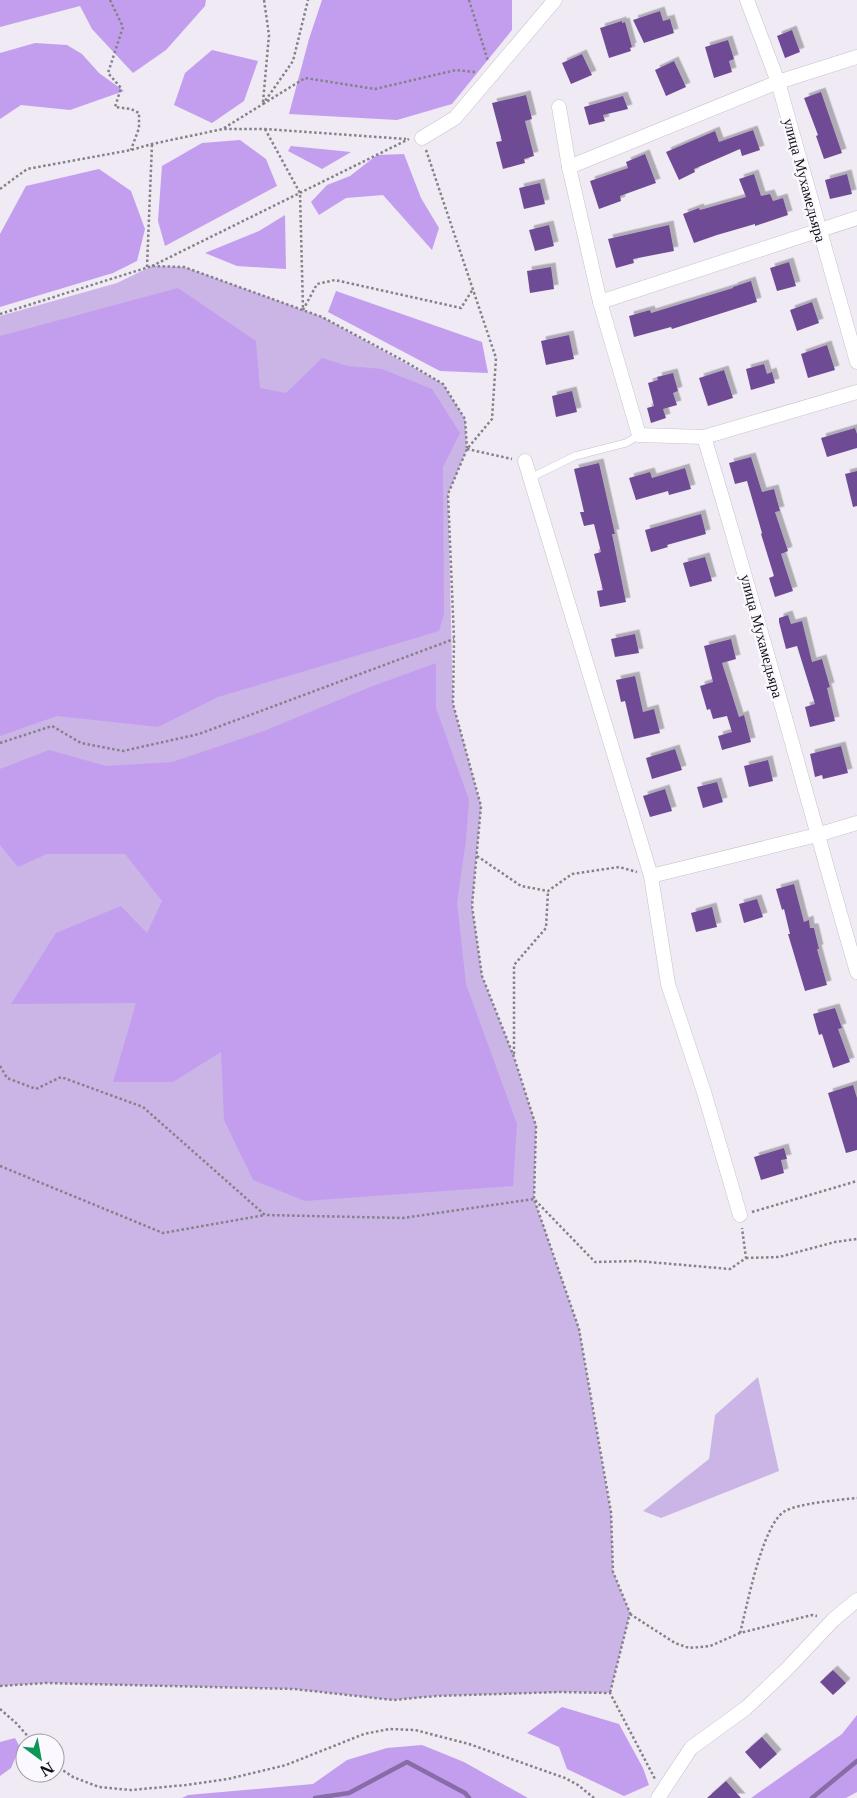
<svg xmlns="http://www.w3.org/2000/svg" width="857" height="1798" viewBox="0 0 857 1798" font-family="'Libre Baskerville',serif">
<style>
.green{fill:#cbb5e7}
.forest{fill:#c39eee}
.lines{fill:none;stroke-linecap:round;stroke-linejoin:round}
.stream{stroke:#876ca5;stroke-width:4.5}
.building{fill:#704c95;filter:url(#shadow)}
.service-casing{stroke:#c6c2cb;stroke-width:8}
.minor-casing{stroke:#c6c2cb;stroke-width:15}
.path{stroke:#848188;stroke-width:2.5;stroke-dasharray:2.5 2.5;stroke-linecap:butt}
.service{stroke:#fff;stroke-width:7}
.minor{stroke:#fff;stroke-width:14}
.labels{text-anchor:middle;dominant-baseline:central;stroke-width:5;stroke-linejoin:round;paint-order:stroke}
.street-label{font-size:15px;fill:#111013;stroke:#fbf9ff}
</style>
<defs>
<filter id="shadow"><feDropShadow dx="4.5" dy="-4.5" stdDeviation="0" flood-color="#0004"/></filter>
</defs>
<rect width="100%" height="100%" fill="#efeaf4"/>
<g class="green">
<path d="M152,266L184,267L322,317L443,384L465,419L467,449L448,494L453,704L481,806L472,906L482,976L514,1057L536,1126L534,1199L579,1329L611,1514L613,1572L630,1613L610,1693L571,1692L436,1696L393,1700L294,1689L46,1683L0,1686V316L117,283Z"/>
<path d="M758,1377L779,1471L661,1518L643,1511L709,1459L715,1415Z"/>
</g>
<g class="forest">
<path d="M0,0H206L205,6L166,50L133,73L92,29L80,6L0,27Z"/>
<path d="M322,0H512V30L452,104L397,120L289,114L309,39Z"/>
<path d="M35,43L67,45L82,54L99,73L124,91L70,110L21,105L0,119V53Z"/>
<path d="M212,50L258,61L244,101L212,123L174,105L185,73Z"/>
<path d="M240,140L266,159L277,186L165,246L158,221L162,166L202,143Z"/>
<path d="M291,146L351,152L322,169L288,151Z"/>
<path d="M404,154L421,198L439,228L432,250L383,195L346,198L319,215L311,202L327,185L350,176L377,155Z"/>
<path d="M99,169L131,191L145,229L137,261L113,273L0,307V234L26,186Z"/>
<path d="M285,215L286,269L237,266L205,253L259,231Z"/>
<path d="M178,288L256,341L260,388L286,393L322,358L348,366L382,369L432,389L460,433L443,467L444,614L439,631L218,697L158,727L57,716L0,736V336Z"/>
<path d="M336,291L482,342L488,373L440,371L328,312Z"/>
<path d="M436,663V708L469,800L466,840L457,902L466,984L517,1124L513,1186L305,1201L253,1180L224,1120L221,1052L173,1082H113L136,1003L11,1004L56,933L121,906L147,933L162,901L125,854H47L18,867L0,845V769L49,750L106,766L172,762L264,731L370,687Z"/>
<path d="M562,1707L619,1724L643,1768L649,1785L624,1796L567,1769L559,1747L527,1733Z"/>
<path d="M857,1715V1792L846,1798H751L842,1734Z"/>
<path d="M15,1738L20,1747L11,1768L0,1776V1742Z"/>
<path d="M422,1745L464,1762L528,1798H182L188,1795L313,1784L347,1760L387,1748Z"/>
</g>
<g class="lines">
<g class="stream">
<path d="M315,1798L349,1793L407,1762L465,1793L469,1798"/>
<path d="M812,1798L857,1761"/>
</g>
</g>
<g class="building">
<path d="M660,11L663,21L670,19L674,33L644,43L633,20Z"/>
<path d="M622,21V23L625,22L632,47L630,48L631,51L609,58L600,28Z"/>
<path d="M792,30L800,52L785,58L777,36Z"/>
<path d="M728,40L734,59L729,61L732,72L714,78L705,47Z"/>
<path d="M582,54L592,75L571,84L562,63Z"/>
<path d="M674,61L686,87L666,96L655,70Z"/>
<path d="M821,92L842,153L824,159L816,136L818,135L804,98Z"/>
<path d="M526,95L532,119L525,121L534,156L524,159L525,163L503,169L496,142L502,141L492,103Z"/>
<path d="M623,96L628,109L603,115L605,121L589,125L584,107Z"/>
<path d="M753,130L760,150L742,156L740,149L694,169L695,172L679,180L666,152L715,131L719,142Z"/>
<path d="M645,154L656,183L620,196L621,201L599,209L590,181L628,168L626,162Z"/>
<path d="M754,174L761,196L770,194L773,201L783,198L788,215L755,226V224L717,235L694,243L683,214L699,208L700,210L746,197L739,179Z"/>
<path d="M847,174L852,194L830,199L825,180Z"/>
<path d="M540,183L545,204L524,209L519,188Z"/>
<path d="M549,225L554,246L535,251L529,230Z"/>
<path d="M669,225L674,251L633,259L634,263L616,268L608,239Z"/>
<path d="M789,262L796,286L777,291L770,268Z"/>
<path d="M551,267L554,289L530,293L527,271Z"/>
<path d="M751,281L757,302L672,329L671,327L634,337L629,316L650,310L651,313L733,288V287Z"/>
<path d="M812,302L819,323L797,331L790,310Z"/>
<path d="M569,335L574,359L546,365L541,341Z"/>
<path d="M827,345L835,370L808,378L801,354Z"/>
<path d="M764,364L767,374L772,372L775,383L751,390L746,369Z"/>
<path d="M724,370L733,398L708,406L699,378Z"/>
<path d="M673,373L678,391L673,393L677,405L663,409L666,418L651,423L647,408L654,406L648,383L658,380L657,377Z"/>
<path d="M572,391L577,412L556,417L552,396Z"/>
<path d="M855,428L857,434V448L827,457L821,438Z"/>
<path d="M751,457L762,492L774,489L780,511L775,512L788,551L781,554L793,591L775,597L769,578L774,576L761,534L762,533L747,481L735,484L729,463Z"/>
<path d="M599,463L615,534H612L626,602L600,607L597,591L603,590L594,554L601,552L594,524L584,526L580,512H584L574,469Z"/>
<path d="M685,468L691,489L669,495L668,491L636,500L629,478L650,472L652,478Z"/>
<path d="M857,471V506L853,507L845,474Z"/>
<path d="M701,514L706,534L667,545L668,547L651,552L645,530Z"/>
<path d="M705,557L712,581L690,587L683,563Z"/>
<path d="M788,615L791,624L802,621L812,662L822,659L830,687L827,688L835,721L810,727L805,707L815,704L797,646L786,649L779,622V618Z"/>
<path d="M635,634L639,653L615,657L611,639Z"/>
<path d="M731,639L736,659L722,663L739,717L744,715L751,742L722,750L718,736L732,732L727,716L713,719L710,709L707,710L700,686L713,682L704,646Z"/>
<path d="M635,676L643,712L654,709L660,733L634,739L625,701L621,702L616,680Z"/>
<path d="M841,746L848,773L823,779L822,775L815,777L810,754Z"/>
<path d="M675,749L682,770L652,779L646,758Z"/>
<path d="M768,760L773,781L749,787L744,766Z"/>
<path d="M717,782L723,802L703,808L697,787Z"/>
<path d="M665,789L672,811L650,817L643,796Z"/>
<path d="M794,884L804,922L809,920L810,928H814L819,949H817L827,985L805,991L788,934H790L784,909L782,910L776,889Z"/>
<path d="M757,899L763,917L744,923L739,904Z"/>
<path d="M712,907L717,927L696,932L691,913Z"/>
<path d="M835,1008L842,1028L838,1029L850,1062L833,1068L822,1034L819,1035L813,1014Z"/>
<path d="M853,1085L857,1098V1150L846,1153L828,1093Z"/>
<path d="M784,1148L787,1159L781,1160L784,1173L761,1180L754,1157Z"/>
<path d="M833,1670L846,1683L833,1695L820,1682Z"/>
<path d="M762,1737L777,1754L760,1769L745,1752Z"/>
<path d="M726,1781L741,1798H707Z"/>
</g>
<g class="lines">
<g class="service-casing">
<path id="service" d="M530,478L575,456L626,443L639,435"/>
</g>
<g class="minor-casing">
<g id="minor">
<path d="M747,0L778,82L857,362"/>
<path d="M559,107L569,167L600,302L639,435L704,437L857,392"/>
<path d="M422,138L455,118L555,0"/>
<path d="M569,167L778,82L857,57"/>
<path d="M600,302L857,218"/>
<path d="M704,437C758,614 805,794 857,972"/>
<path d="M525,461L651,876L668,984L704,1092L740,1215"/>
<path d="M651,876L817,835L857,823"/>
<path d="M658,1798L691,1748L746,1708L787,1669L833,1620L857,1600"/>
</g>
</g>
<g class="path">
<path d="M110,0L123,27L108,73L121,88L115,107L131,109L139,113V128L131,150"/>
<path d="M469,0L488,61"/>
<path d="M263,102L269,35L264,0"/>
<path d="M263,104L305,78L375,89L456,70L476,72"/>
<path d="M224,128L263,104L293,61L308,0"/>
<path d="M265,129L300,193L303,309"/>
<path d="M426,150L496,358L492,419L467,449L448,494L454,639L453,704L481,806L472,906L482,976L514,1057L536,1126L534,1199L579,1329L611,1512L613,1572L630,1613L610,1693"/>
<path d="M0,189L27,169L131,150L152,144L223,129H265L406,139"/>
<path d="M152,266L409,139"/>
<path d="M147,267L152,144"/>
<path d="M303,310L317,284L335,280L461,308L473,289"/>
<path d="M0,314L152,266L184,267L322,317L406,362L443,384L465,419L467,448"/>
<path d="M467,449L512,459"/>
<path d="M0,743L52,726L81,743L123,751L199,734L454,639"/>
<path d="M477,856L521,886L548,891L572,874L619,867L637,872"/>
<path d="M514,1054V965L546,928L548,891"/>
<path d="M0,1066L7,1078L36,1089L61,1077L143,1107L265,1215L403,1218L534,1199L595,1262L637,1261L730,1269L746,1258L742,1228"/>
<path d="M0,1166L163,1233L265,1215"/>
<path d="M752,1212L857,1181"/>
<path d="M746,1258L779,1257L835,1242L857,1239"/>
<path d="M630,1614L675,1643L689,1648L710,1646L740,1633L812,1615L817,1616"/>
<path d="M740,1633C747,1607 762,1524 785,1511C800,1503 839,1500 857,1498"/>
<path d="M0,1686L46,1683L294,1689L393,1700L436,1696L560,1692L610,1693L655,1779"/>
<path d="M0,1709L16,1723L34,1743"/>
<path d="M55,1765L73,1777L99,1787L131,1790L186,1785L228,1779L286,1765L364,1734L389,1729L415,1730L469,1744L565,1778L578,1785L594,1798"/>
</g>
<use href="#service" class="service"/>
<use href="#minor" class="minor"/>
</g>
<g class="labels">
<g class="street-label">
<text transform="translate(805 180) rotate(75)">улица Мухамедьяра</text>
<text transform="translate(762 636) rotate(75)">улица Мухамедьяра</text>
</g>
</g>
<g transform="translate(40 1758) rotate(148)"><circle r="24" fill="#fbf9ff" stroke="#9d9ca1"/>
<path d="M0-4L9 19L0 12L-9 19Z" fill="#0d9757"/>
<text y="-8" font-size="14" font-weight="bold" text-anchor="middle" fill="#111013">N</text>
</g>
</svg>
